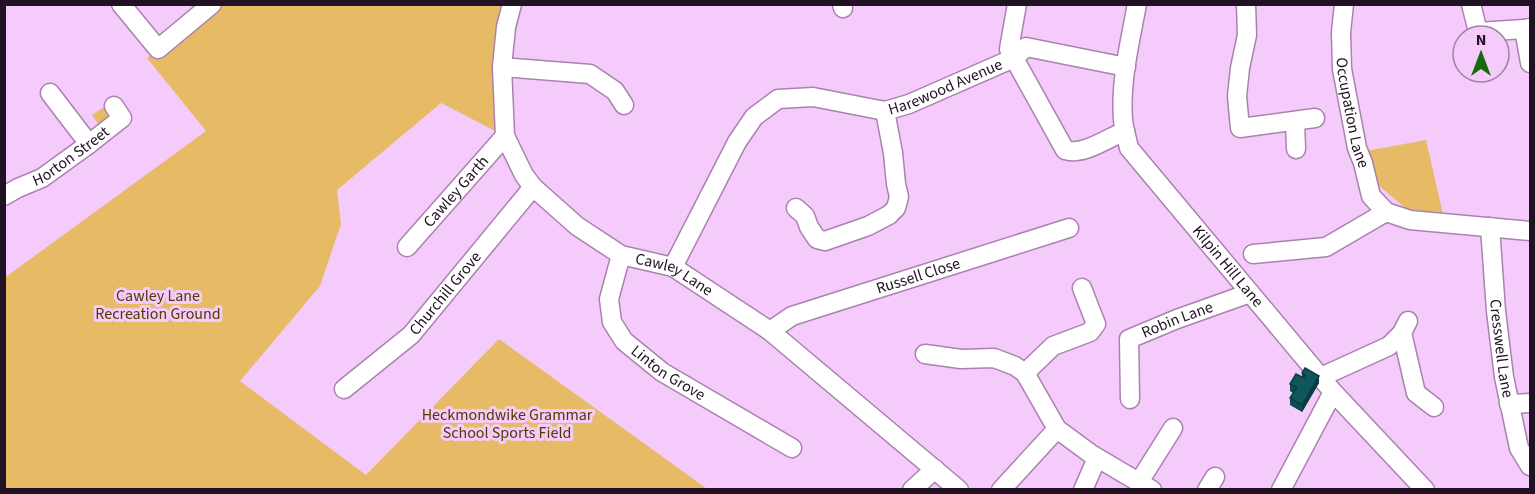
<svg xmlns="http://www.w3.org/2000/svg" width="1535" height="494" viewBox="0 0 1535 494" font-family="'Source Sans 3',sans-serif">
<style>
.green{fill:#e7bb66}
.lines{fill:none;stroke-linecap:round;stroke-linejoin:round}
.minor-casing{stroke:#aa82af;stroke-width:21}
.minor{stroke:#fff;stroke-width:18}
.wall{fill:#0e4b4f}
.shaded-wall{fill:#0b3d40}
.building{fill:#10575c;stroke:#0b3d40;stroke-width:1.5}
.labels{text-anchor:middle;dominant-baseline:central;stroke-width:6;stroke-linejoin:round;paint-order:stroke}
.street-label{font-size:16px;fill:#211223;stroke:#f5cbfb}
.park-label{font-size:16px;fill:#533a00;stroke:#f5cbfb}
</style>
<rect width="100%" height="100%" fill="#f5cbfb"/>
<g class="green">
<path d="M212,5H512L505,136L441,103L337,190L341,224L320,286L240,381L366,475L499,339L688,475L707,489H5L4,272L7,276L206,131L147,58Z"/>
<path d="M104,107L107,114V119L98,124L92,115Z"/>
<path d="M1426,140L1443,214L1409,211L1377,184L1366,151Z"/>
</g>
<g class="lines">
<g class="minor-casing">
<g id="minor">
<path d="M121,4L158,49L212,4"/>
<path id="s1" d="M512,4L506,27L502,67L505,136L524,175L533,187L577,226L621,255L673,267L770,331L959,490"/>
<path d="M842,4L843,8"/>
<path d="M1017,4L1009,49L1065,150C1083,156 1108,138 1125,131"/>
<path id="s2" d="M1137,4C1130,42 1120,82 1123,120C1124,129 1127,139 1129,148L1333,392L1425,490"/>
<path d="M1246,4L1247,35L1240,68L1237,96L1240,128L1315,118"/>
<path id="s3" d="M1344,4L1341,32L1342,69L1357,148L1363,163L1371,196L1386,212L1410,220L1530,231"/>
<path d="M1471,4L1478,32L1524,29"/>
<path d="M1530,28L1524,29L1530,63"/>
<path d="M502,67L590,74L615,91L624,105"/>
<path d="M50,93L89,144"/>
<path d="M1295,121L1296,149"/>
<path id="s4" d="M4,196L18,188L42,178L89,144L122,118L114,106"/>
<path d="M796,208L805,216L809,227L817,239L825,241L868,226L889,215L896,208L899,197L896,184L893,153L885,111"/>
<path id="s5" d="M1490,227L1496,311L1504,377L1519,448L1530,466"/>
<path id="s6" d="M407,247L505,136"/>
<path d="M1253,254L1326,247L1386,212"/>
<path id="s7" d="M621,255L609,299L612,322L624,341L662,372L792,448"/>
<path id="s8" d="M673,267L737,142L754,117L778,99L813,97L885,111L909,104L1014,58L1026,47L1126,67"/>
<path id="s9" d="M770,331L792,316L1069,228"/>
<path d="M1402,333L1416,393L1434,407"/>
<path d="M925,354L961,359L994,358L1015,366L1025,373L1057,429"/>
<path d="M1025,373L1053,346L1090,332L1096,324L1082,288"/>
<path d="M1321,377L1389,346L1402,333L1408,321"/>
<path id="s10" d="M344,389L411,335L533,187"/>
<path id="s11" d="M1130,399L1129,339L1177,319L1250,293"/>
<path d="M1509,404L1530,403"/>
<path d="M1139,482L1173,428"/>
<path d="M912,490L935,469"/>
<path d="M1001,490L1057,429L1091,454L1152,490"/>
<path d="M1083,490L1097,458"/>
<path d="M1207,490L1215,477"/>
<path d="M1281,490L1333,392"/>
</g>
</g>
<use href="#minor" class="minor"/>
</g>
<path class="wall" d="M1302,373L1319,383L1302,412L1290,405V398L1293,393L1290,391V384L1302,377Z"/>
<path class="shaded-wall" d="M1319,376V383L1302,412V405Z"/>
<path class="building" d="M1305,368L1319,376L1302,405L1290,398L1297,387L1290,384L1296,374L1304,378L1305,375L1302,373Z"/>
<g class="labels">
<g class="street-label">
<text stroke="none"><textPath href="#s8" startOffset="374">Harewood Avenue</textPath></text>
<text stroke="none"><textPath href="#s3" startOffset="110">Occupation Lane</textPath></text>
<text stroke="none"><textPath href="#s4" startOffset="78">Horton Street</textPath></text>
<text stroke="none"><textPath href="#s6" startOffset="74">Cawley Garth</textPath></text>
<text stroke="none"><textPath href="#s2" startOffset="300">Kilpin Hill Lane</textPath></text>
<text stroke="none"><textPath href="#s1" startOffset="360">Cawley Lane</textPath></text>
<text stroke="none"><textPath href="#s9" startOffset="159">Russell Close</textPath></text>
<text stroke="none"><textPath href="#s10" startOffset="140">Churchill Grove</textPath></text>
<text stroke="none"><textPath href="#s11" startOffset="112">Robin Lane</textPath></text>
<text stroke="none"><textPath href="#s5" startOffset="122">Cresswell Lane</textPath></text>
<text stroke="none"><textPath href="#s7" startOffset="146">Linton Grove</textPath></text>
</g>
<g class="park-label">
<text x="158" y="296">Cawley Lane<tspan x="158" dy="18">Recreation Ground</tspan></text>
<text x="507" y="415">Heckmondwike Grammar<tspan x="507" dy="18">School Sports Field</tspan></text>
</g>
</g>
<rect width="1535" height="494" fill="none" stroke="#211223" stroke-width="12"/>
<g transform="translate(1481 54)"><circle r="28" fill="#f5cbfb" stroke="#a081a5" stroke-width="1.5"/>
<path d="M0-4.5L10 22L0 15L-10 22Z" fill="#156a0f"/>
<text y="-9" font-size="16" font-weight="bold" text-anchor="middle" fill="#211223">N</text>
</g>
</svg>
